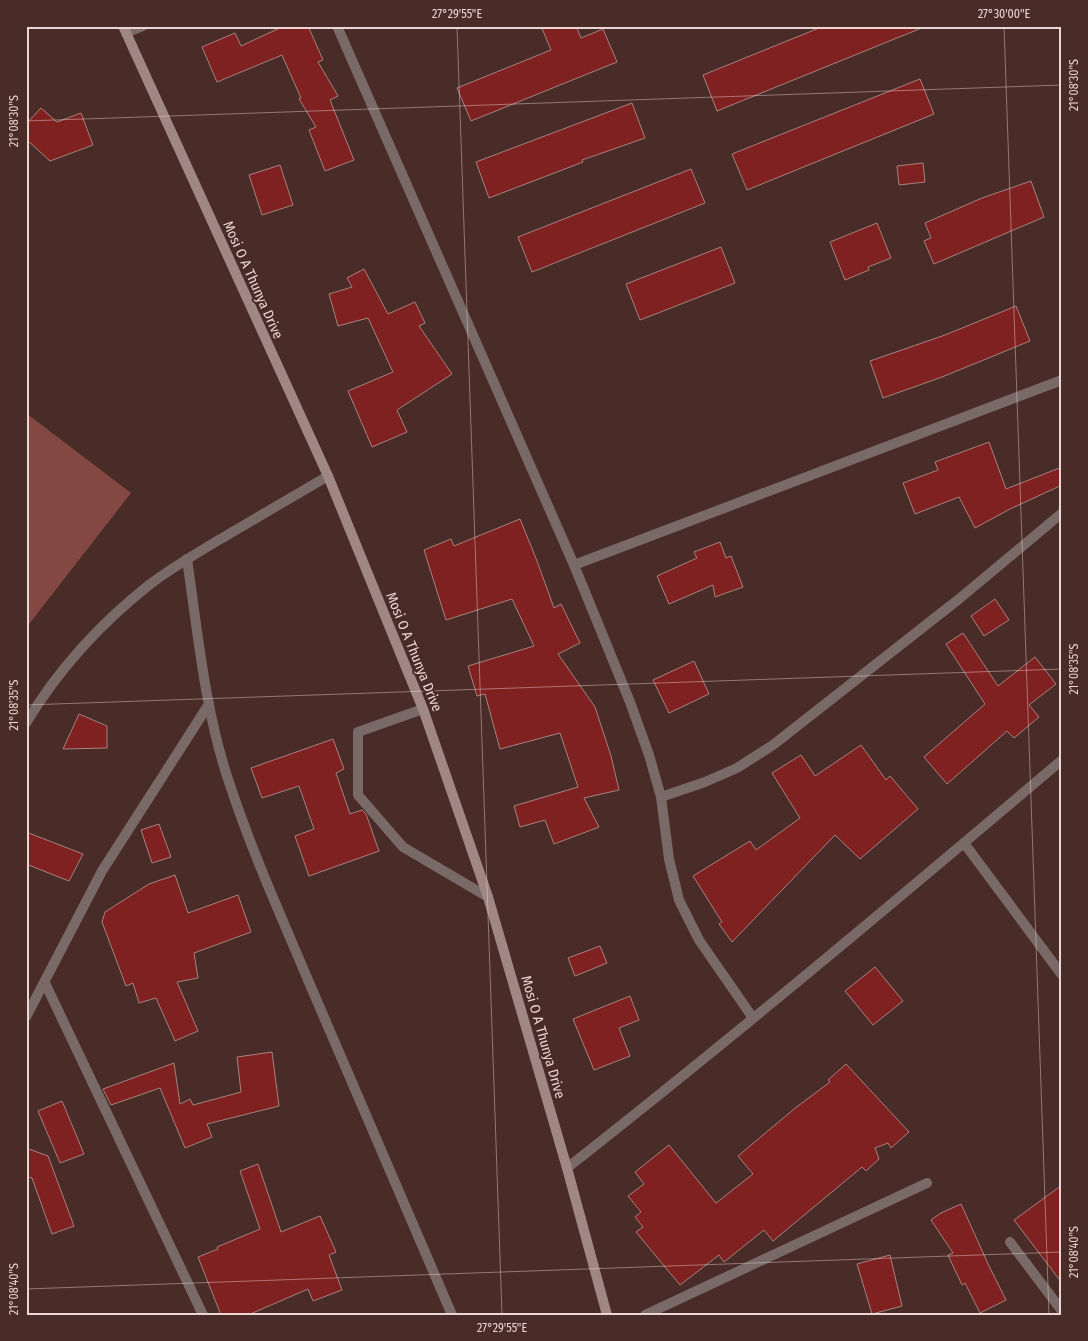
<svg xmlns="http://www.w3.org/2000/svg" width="1088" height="1341" viewBox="0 0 1088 1341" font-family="'Fira Sans Condensed',sans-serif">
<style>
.green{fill:#844843}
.building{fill:#7f2120;stroke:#a6827e}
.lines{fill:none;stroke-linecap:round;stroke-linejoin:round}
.lane{stroke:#796967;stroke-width:10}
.street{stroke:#796967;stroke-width:10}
.secondary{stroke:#a08784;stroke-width:10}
.ticks{fill:none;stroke:#ebd6d4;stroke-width:1;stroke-opacity:0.45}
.labels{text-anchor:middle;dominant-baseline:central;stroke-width:4;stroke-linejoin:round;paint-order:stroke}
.street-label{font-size:14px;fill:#ebd6d4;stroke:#492b28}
.neatline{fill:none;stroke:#ebd6d4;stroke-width:2}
.ticks-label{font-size:12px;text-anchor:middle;fill:#ebd6d4}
</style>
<rect width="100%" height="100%" fill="#492b28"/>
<path class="green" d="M26,413L131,493L26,628Z"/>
<g class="building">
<path d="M284,26H308L323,60L318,62L338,96L330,100L354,160L325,171L309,130L316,127L299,99L301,98L282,55L217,82L202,47L235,33L241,46Z"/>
<path d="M541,26H576L581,38L603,29L617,62L471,121L457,88L551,50Z"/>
<path d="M824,26L924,27L717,111L703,75Z"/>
<path d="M920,79L934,114L747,190L732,154Z"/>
<path d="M632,103L645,138L582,160L583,162L489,198L476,162Z"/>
<path d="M41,108L57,122L81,113L93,145L50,161L26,139V124Z"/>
<path d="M923,163L925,182L899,185L897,166Z"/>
<path d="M280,165L293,205L262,215L249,175Z"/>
<path d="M691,169L705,203L532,272L518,237Z"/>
<path d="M1031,181L1044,217L934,264L924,241L931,238L925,223L982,198Z"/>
<path d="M877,223L891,258L868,267L869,270L845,280L830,242Z"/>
<path d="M721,247L735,283L640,320L626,284Z"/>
<path d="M364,269L388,314L415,302L425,323L419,326L452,374L397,410L407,432L372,447L348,391L393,372L368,318L338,326L329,294L352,287L347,278Z"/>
<path d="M1016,306L1030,341L942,377L883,398L870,361L945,335Z"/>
<path d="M989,442L1006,489L1062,467V485L1010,509L975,528L959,497L915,514L903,483L938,470L935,462Z"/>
<path d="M520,519L537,561L554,608L561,604L580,643L558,654L595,707L611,756L619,790L584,798L599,827L554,844L545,820L520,827L514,806L578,787L560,733L500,749L485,694L477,696L468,666L534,646L512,599L446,620L424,550L451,539L454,546Z"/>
<path d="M720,542L726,558L731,556L743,587L715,597L713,585L669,604L657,576L697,558L694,552Z"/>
<path d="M995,599L1009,620L984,636L971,616Z"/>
<path d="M963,633L998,686L1035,657L1056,684L1029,705L1039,717L1014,738L1007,731L947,784L924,757L985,704L946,644Z"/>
<path d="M694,661L709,694L669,713L653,680Z"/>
<path d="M79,714L107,726V748L63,749Z"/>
<path d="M333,739L344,769L336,773L350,814L362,810L366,814L379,851L309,876L295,836L314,829L299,786L262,798L251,768Z"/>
<path d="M861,745L886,780L890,776L918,809L860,859L835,835L732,942L719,924L722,922L693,876L750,841L756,850L800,818L772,773L801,755L815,776Z"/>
<path d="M159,824L171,857L152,863L141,830Z"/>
<path d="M26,832L83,854L69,881L26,864Z"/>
<path d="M175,875L188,913L238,895L251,932L194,953L198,978L177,982L198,1031L175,1041L156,998L139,1003L133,983L126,986L102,922L105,912L149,884Z"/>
<path d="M600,946L607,963L575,976L568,958Z"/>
<path d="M875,967L903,1001L873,1025L845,991Z"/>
<path d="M630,996L639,1020L619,1028L630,1056L594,1070L573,1019Z"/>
<path d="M272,1052L279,1106L207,1124L212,1137L185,1148L160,1088L111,1105L103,1089L174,1063L180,1104L190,1099L193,1105L241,1092L237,1057Z"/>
<path d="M846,1064L909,1132L891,1148L888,1143L875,1148L879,1159L866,1171L862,1167L773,1241L764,1230L724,1262L719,1255L680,1285L636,1232L643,1227L635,1217L641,1212L628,1196L644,1184L635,1172L669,1145L716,1203L753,1174L738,1156L794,1109L830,1082L828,1080Z"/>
<path d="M62,1101L84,1154L60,1163L38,1111Z"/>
<path d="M26,1148L48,1156L74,1226L52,1234L32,1178L26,1176Z"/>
<path d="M258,1164L281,1232L320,1216L336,1252L329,1255L342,1290L313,1301L308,1289L248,1315H221L198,1257L218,1249L217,1247L260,1229L240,1171Z"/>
<path d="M1062,1185V1283L1014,1220Z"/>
<path d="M961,1204L989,1266L1006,1300L980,1313L965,1283L962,1285L948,1255L953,1253L931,1220L941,1213Z"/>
<path d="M890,1255L902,1306L872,1314L857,1264Z"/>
</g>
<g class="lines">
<g class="lane">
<path d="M423,709L358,732V795L403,847L488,897"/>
<path d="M1010,1242L1062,1311"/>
<path d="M645,1315L927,1183"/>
</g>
<g class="street">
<path d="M337,26L574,565L630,702L649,755L661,797L669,859L679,900L699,940L753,1018"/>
<path d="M126,33L143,26"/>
<path d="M187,559C198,634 205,713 230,785C252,852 281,916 308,980C356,1092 404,1203 452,1315"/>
<path d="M574,565L1062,380"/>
<path d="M26,723C58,670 101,623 149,585C174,566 202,550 229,534C262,515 295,495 328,476"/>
<path d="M661,797L705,782L737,768L773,745L959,599L1062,513"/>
<path d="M964,843L1062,975"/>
<path d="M45,983L203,1315"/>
<path d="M26,1017L102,871L209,704"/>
<path d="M567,1168C735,1036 899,898 1062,760"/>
</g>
<path class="secondary" d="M123,26L328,476L423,709L488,897L567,1168L607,1315"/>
</g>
<path class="ticks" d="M457,26L502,1315M1004,26L1049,1315M26,121L1062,85M26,705L1062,669M26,1289L1062,1252"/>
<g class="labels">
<g class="street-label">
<text transform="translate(253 280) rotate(66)">Mosi O A Thunya Drive</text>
<text transform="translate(414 652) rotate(68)">Mosi O A Thunya Drive</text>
<text transform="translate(543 1037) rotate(74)">Mosi O A Thunya Drive</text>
</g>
</g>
<rect width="1088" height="1341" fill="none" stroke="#492b28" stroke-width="55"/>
<rect x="28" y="28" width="1032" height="1286" class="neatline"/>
<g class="ticks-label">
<text x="457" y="18">27°29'55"E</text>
<text x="1004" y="18">27°30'00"E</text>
<text transform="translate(1074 85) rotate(-90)" y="4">21°08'30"S</text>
<text transform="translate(14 121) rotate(-90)" y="4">21°08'30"S</text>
<text transform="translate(1074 669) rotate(-90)" y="4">21°08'35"S</text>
<text transform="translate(14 705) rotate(-90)" y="4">21°08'35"S</text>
<text transform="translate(1074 1252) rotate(-90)" y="4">21°08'40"S</text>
<text transform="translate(14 1289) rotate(-90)" y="4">21°08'40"S</text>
<text x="502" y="1332">27°29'55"E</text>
</g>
</svg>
